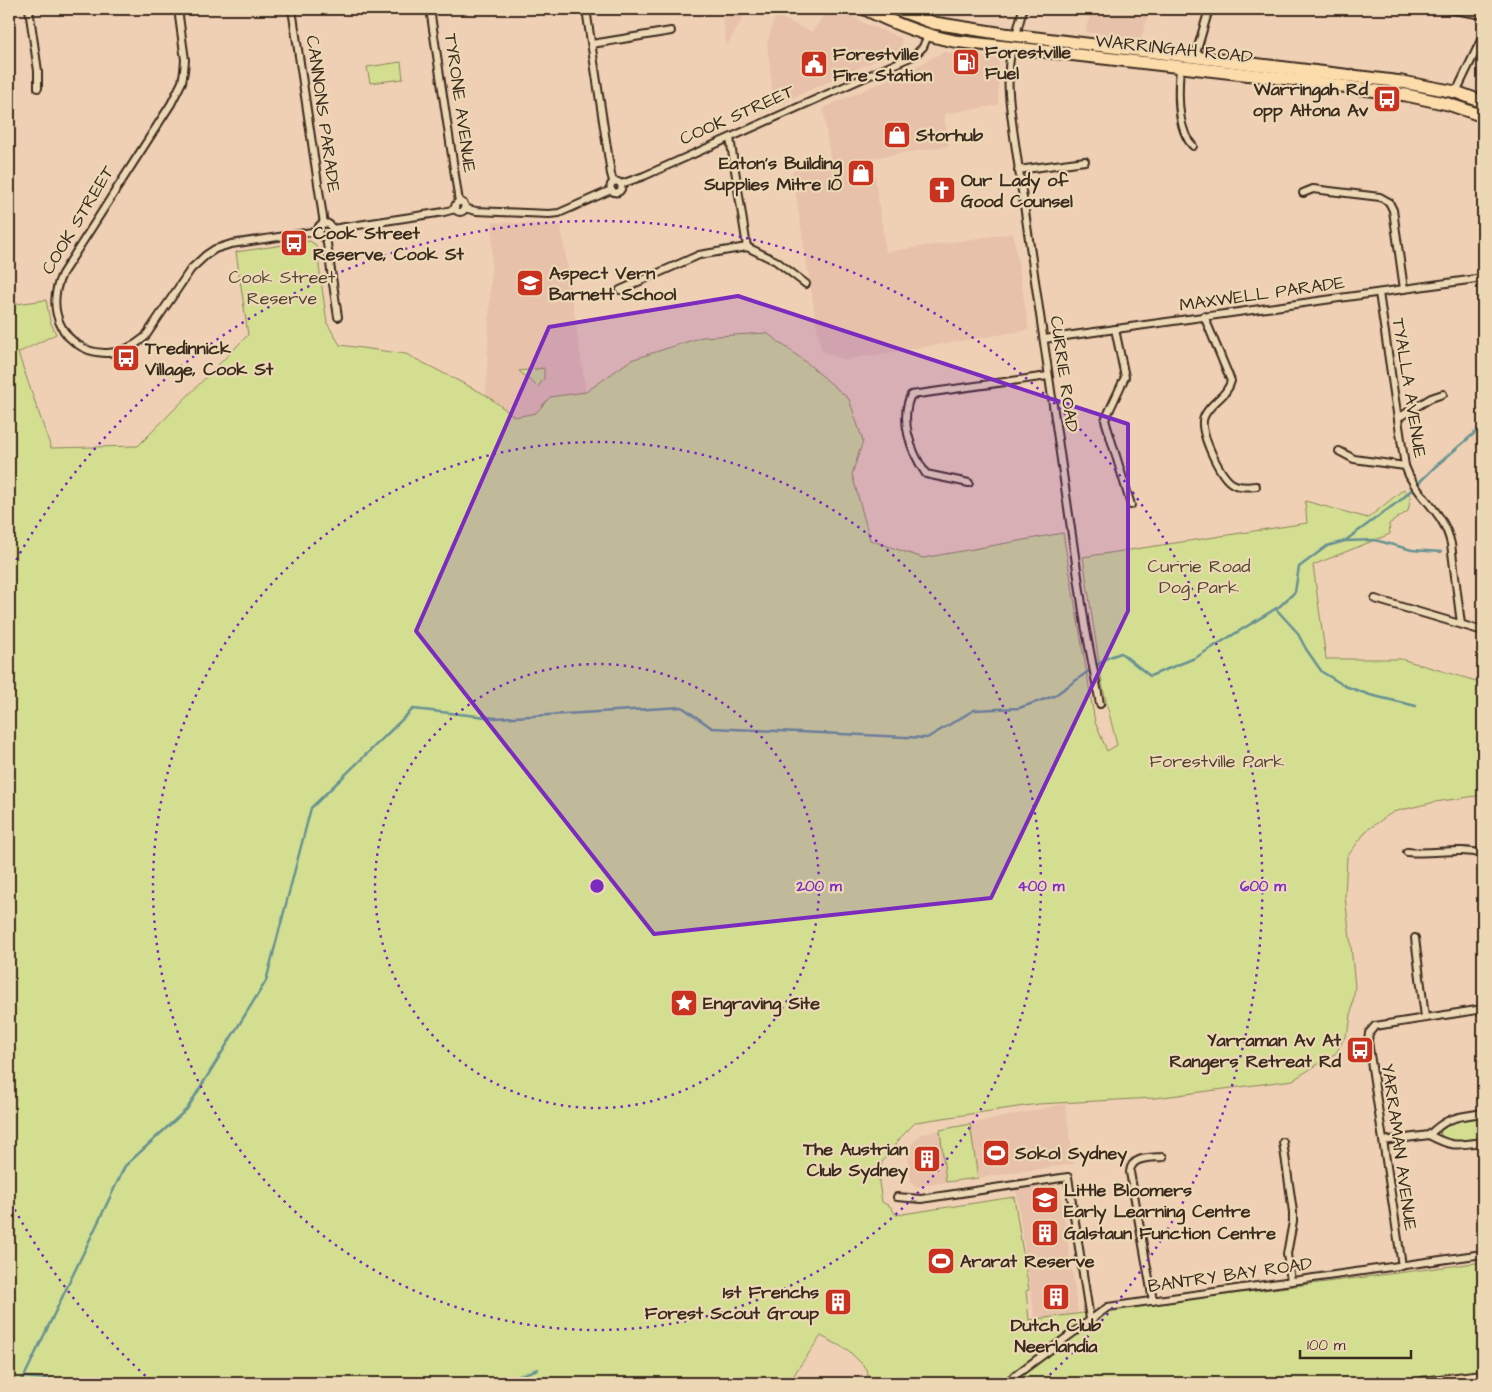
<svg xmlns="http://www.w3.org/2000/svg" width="1492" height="1392" viewBox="0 0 1492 1392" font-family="'Architects Daughter',sans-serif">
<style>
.built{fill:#e7c1aa}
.green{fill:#d3de91;stroke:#878458}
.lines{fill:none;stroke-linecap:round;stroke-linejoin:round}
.stream{stroke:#689291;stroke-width:2.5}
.street-casing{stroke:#3b2a1e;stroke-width:10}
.primary-casing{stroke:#3b2a1e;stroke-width:14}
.highway-casing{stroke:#3b2a1e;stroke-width:15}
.street{stroke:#edd8b6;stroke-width:6}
.primary{stroke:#fddcac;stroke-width:10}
.highway{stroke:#fddcac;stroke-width:11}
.marked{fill:#7b2cbf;fill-opacity:0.2;stroke:#7b2cbf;stroke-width:4;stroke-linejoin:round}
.ring{fill:none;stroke:#7b2cbf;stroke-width:2.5;stroke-dasharray:2.5 5}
.labels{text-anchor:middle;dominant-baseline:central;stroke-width:4.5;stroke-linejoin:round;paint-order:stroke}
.street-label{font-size:18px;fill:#3b2a1e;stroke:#edd8b6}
.poi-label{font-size:18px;font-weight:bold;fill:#3b2a1e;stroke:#edd8b6;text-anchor:start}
.park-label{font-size:18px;fill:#52452f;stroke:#edd8b6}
.centre{fill:#7b2cbf;stroke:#edd8b6;stroke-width:2.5}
.ring-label{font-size:15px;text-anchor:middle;font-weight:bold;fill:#7b2cbf;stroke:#edd8b6;stroke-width:4.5;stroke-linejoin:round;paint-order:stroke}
</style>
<rect width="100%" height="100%" fill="#f0d0b4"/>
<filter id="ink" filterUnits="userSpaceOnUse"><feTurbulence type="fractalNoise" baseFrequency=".02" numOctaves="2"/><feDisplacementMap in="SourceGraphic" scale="10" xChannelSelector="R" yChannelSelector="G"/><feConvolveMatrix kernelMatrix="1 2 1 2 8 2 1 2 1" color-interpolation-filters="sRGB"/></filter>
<g filter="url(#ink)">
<g class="built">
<path d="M721,9H748L727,46Z"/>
<path d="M828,9H841L866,24L901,38L902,49L774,106L767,44L775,15L812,32Z"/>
<path d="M1092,9H1150L1141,39L1085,32Z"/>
<path d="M943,52L999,59L998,105L944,114L949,146L872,158L886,252L1013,233L1029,330L844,360L821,351L792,171L831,165L823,108L912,69Z"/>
<path d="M493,222L561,225L586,392L550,397L536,413L515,417L486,395Z"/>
<path d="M1065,1104L1074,1164L978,1178L970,1124Z"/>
<path d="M940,1130L946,1182L916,1187L911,1183L907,1149L921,1134Z"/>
<path d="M1054,1184L1060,1188L1078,1311L1038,1342L1016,1189Z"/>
</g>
<g class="green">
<path d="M401,62L403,79L370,83L367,67Z"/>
<path d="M310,241L316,245L327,323L340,345L406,354L486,395L515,417L536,413L550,397L586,392L631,360L702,337L767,333L807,363L849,399L863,441L852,474L870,540L923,558L1063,533L1095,722L1107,751L1117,745L1103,689L1083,557L1307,523L1305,501L1368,518L1404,489L1411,496L1408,511L1389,524L1390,534L1313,565L1326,659H1401L1483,683V795L1435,802L1393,812L1367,830L1347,857L1345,897L1351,946L1355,987L1349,1029L1336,1053L1293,1080L1155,1098L1038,1104L916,1122L901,1137L882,1162L879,1182L882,1202L891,1207L896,1215L1014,1197L1029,1290L1026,1291L1029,1320L1483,1262V1370L1385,1383H869L867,1369L848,1350L821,1336L797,1370L790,1383H9V305L46,300L50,321L56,334L18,353L51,448L138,446L248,335L236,252Z"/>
<path d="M544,368V378L538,387L519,371Z"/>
<path d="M1483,1116V1139L1455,1142L1442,1138L1440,1133L1441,1128L1452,1120Z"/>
<path d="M970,1124L978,1178L946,1182L940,1130Z"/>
</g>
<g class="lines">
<g class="stream">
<path d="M1346,540L1402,499L1437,465L1483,426"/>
<path d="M1276,609L1297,632L1306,649L1322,672L1345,686L1370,695L1416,706"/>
<path d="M24,1377L100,1383"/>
<path d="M18,1383L24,1377L125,1166L187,1109L266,981L311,808L413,709L496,718L682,707L712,728L927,738L974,710L1019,708L1054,696L1107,658L1121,653L1150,676L1195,658L1280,606L1295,592L1299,567L1327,546L1345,541L1375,540L1412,550L1441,552"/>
<path d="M498,1383L538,1369"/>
</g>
<g class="street-casing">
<g id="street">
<path d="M29,9L38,71V88"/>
<path d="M178,9L185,60L184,71L182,82L171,104L62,274C35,331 96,379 145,337L191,269L206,255L215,249L231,244L319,231"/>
<path d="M292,9L324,224"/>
<path d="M430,9L459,202"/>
<path d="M586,9L611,174L613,181"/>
<path d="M1447,9L1483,15"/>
<path d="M1016,35L1023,9"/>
<path d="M592,44L671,31"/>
<path d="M1012,48C1005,78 1010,106 1014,136L1085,625L1100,704"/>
<path d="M1195,57L1209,9"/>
<path d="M1180,67C1178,90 1176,129 1193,146"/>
<path d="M1456,92L1483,36"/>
<path d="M730,138L747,247"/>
<path d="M1018,170L1085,161"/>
<circle cx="616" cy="187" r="5.5"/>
<path d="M621,184L644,176L915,55L923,47L928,35"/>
<path d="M1303,193L1313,189L1380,197L1389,202L1393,210L1404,289"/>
<circle cx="460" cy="207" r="5"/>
<path d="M464,208L476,211L549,214L559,213L611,190"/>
<circle cx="325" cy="230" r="7"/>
<path d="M332,229L444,212L455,209"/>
<path d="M326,237L338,317"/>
<path d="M620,290L699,255L747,247L776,261L806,284"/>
<path d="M1379,293L1405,466C1416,498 1443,508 1451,544L1461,624"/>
<path d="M1204,316L1231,381C1227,397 1210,402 1204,417C1198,430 1219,473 1230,482C1237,488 1248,487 1256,486"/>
<path d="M1115,329L1125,377L1105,420L1131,505"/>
<path d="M1044,339L1483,278"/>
<path d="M1398,418L1431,398L1443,394"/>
<path d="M1339,451L1354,459L1405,466"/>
<path d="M969,483L926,474C911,452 899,420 911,395L1048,376"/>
<path d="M1375,599L1483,631"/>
<path d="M1407,852C1433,855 1458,847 1483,854"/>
<path d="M1415,938L1425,1017"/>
<path d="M1483,1113C1458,1117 1448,1116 1429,1135C1453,1148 1457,1145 1483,1142"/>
<path d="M1383,1141L1429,1135"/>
<path d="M1283,1142L1293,1212V1222L1287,1254L1291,1281"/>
<path d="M897,1197L921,1199L1068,1177L1090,1319"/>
<path d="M1402,1266L1368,1041L1369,1033L1375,1026L1483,1009"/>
<path d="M1153,1301L1130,1172C1131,1156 1151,1158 1163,1157"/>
<path d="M1005,1383L1108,1307L1483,1254"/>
</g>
</g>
<g class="primary-casing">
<path id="primary" d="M1422,1383L1483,1376"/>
</g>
<g class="highway-casing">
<g id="highway">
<path d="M865,9C893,23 923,35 954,41L1314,82L1406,95L1448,104L1483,116"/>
<path d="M896,9L934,23L1004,34L1402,82L1456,92L1483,102"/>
</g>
</g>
<use href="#street" class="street"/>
<use href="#primary" class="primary"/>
<use href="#highway" class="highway"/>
</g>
</g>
<path class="marked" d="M738,296L1128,424V611L991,898L654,934L416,631L549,327Z"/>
<g class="ring">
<circle cx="597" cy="886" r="222"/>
<circle cx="597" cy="886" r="444"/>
<path d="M151 1381A666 666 0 0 1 9 1199M9 573A666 666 0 1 1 1043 1381"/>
</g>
<defs>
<g id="fuel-square" transform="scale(1.4375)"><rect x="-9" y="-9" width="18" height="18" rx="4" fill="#c8321e" stroke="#edd8b6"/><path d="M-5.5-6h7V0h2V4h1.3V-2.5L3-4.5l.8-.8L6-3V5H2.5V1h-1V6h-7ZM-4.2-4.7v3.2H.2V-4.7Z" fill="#fff"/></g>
<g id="civic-square" transform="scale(1.4375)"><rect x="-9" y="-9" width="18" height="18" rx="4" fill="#c8321e" stroke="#edd8b6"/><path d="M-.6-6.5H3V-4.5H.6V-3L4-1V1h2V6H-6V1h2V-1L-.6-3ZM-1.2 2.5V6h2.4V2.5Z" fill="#fff"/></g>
<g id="bus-square" transform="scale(1.4375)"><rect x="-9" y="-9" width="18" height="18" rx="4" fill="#c8321e" stroke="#edd8b6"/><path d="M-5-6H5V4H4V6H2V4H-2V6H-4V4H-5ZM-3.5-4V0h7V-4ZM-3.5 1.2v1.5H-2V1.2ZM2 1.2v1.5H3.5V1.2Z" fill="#fff"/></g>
<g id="shop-square" transform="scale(1.4375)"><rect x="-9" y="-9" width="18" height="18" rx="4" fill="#c8321e" stroke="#edd8b6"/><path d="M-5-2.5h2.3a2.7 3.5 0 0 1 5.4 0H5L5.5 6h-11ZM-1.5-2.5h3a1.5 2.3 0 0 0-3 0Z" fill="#fff"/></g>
<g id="church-square" transform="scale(1.4375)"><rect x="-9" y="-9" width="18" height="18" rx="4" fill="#c8321e" stroke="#edd8b6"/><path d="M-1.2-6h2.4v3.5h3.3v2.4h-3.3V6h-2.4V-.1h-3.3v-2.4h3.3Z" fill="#fff"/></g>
<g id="school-square" transform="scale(1.4375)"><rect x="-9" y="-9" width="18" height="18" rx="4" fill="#c8321e" stroke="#edd8b6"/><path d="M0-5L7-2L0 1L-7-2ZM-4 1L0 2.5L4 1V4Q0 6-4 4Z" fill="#fff"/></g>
<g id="sight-square" transform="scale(1.4375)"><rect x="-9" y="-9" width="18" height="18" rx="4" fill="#c8321e" stroke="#edd8b6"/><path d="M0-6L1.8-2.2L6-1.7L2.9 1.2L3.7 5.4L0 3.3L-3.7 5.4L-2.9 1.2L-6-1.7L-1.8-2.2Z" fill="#fff"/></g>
<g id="stadium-square" transform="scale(1.4375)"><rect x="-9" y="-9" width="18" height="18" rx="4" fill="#c8321e" stroke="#edd8b6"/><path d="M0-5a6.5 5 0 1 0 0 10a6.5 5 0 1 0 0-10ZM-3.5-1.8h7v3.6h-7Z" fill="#fff"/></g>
<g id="building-square" transform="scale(1.4375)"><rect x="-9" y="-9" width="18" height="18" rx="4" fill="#c8321e" stroke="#edd8b6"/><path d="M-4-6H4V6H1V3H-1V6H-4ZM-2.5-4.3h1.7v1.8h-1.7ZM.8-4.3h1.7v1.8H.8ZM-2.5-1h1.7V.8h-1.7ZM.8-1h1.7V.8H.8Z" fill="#fff"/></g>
</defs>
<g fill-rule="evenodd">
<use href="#fuel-square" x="966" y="62"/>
<use href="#civic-square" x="814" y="64"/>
<use href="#bus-square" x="1387" y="99"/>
<use href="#shop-square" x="897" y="135"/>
<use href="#shop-square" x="861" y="173"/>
<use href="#church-square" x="942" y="190"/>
<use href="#bus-square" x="294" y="243"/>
<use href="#school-square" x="530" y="283"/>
<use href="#bus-square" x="126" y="358"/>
<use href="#sight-square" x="684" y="1003"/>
<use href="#bus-square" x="1360" y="1050"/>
<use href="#stadium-square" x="996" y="1153"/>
<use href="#building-square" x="927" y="1159"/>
<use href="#school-square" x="1045" y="1200"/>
<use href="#building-square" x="1045" y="1233"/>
<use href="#stadium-square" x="941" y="1261"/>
<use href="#building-square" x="1056" y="1297"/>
<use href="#building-square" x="838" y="1302"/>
</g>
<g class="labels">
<g class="street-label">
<text transform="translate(1174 49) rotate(6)">WARRINGAH ROAD</text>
<text transform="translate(460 103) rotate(82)">TYRONE AVENUE</text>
<text transform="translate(323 114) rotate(82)">CANNONS PARADE</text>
<text transform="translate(737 115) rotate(-24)">COOK STREET</text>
<text transform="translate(78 220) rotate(-59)">COOK STREET</text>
<text transform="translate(1262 294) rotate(-8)">MAXWELL PARADE</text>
<text transform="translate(1064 374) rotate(82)">CURRIE ROAD</text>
<text transform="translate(1409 388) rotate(81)">TYALLA AVENUE</text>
<text transform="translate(1399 1147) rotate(82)">YARRAMAN AVENUE</text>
<text transform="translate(1230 1275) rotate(-8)">BANTRY BAY ROAD</text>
</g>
<g class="poi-label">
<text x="985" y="52">Forestville<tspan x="985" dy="21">Fuel</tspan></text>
<text x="833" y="54">Forestville<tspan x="833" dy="21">Fire Station</tspan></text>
<text x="1368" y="89" text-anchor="end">Warringah Rd<tspan x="1368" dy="21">opp Altona Av</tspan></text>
<text x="916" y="135">Storhub</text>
<text x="842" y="163" text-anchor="end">Eaton's Building<tspan x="842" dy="21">Supplies Mitre 10</tspan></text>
<text x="961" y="180">Our Lady of<tspan x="961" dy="21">Good Counsel</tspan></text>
<text x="313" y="233">Cook Street<tspan x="313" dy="21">Reserve, Cook St</tspan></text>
<text x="549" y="273">Aspect Vern<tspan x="549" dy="21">Barnett School</tspan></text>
<text x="145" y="348">Tredinnick<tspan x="145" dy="21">Village, Cook St</tspan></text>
<text x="703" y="1003">Engraving Site</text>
<text x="1341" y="1040" text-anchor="end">Yarraman Av At<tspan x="1341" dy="21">Rangers Retreat Rd</tspan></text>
<text x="908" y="1149" text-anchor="end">The Austrian<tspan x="908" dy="21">Club Sydney</tspan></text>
<text x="1015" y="1153">Sokol Sydney</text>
<text x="1064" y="1190">Little Bloomers<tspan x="1064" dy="21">Early Learning Centre</tspan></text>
<text x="1064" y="1233">Galstaun Function Centre</text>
<text x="960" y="1261">Ararat Reserve</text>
<text x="819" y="1292" text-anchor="end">1st Frenchs<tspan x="819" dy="21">Forest Scout Group</tspan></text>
<text x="1056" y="1325" text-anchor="middle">Dutch Club<tspan x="1056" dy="21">Neerlandia</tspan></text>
</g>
<g class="park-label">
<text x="282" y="277">Cook Street<tspan x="282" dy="21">Reserve</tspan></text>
<text x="1199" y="566">Currie Road<tspan x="1199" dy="21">Dog Park</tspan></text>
<text x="1217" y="761">Forestville Park</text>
</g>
</g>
<circle cx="597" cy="886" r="8" class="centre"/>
<g class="ring-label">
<text x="819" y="891">200 m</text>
<text x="1041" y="891">400 m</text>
<text x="1263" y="891">600 m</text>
</g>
<rect width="1492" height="1392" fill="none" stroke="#edd8b6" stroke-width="30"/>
<rect x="15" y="15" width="1462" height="1362" fill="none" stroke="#3b2a1e" stroke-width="2" filter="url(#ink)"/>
<path d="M1300 1350v8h111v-8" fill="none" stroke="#3b2a1e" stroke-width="2.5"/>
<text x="1307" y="1350" font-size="15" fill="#3b2a1e" stroke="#edd8b6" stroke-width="4" paint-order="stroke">100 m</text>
</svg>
